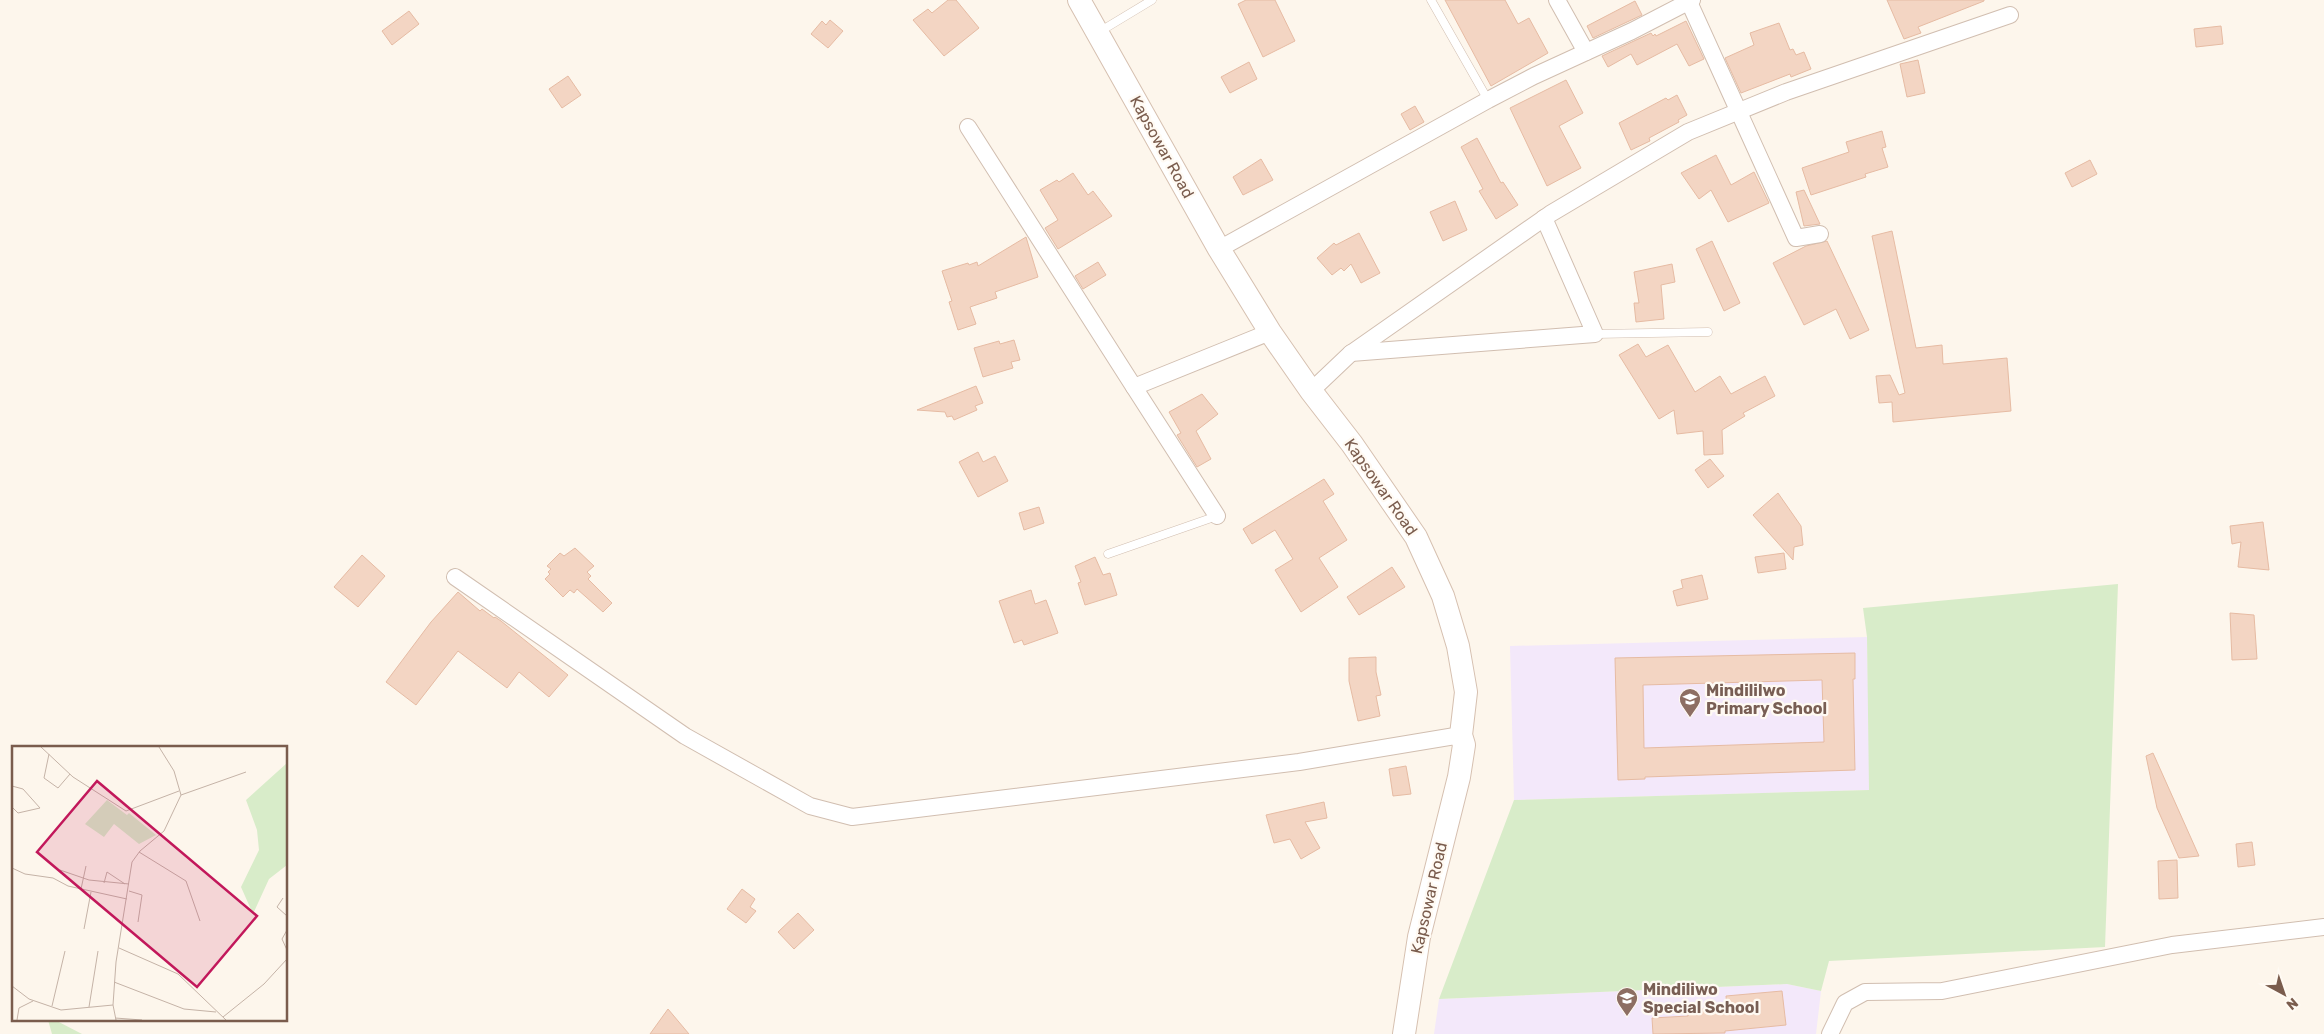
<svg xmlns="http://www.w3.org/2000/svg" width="2324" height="1034" viewBox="0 0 2324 1034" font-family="Rubik,sans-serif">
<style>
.education{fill:#f3e8fa}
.green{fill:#d8ecc9}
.building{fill:#f3d5c3;stroke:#e6bba3;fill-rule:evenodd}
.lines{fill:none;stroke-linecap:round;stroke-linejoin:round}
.lane-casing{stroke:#d1beb0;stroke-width:9}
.street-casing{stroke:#d1beb0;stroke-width:18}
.secondary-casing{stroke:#d6c0b0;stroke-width:24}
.lane{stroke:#fff;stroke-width:8}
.street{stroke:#fff;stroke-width:16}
.secondary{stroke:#fff;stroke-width:22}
.labels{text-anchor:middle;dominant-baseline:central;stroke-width:4.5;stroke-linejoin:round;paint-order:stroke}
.street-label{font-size:16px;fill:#7a5c4d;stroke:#fffaf3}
.education-label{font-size:16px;font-weight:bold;fill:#785e54;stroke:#fffaf3;text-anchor:start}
.inset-road{fill:none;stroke:#c5b3a7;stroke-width:1}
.view{fill:#c2185b;fill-opacity:0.15;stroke:#c2185b;stroke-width:2.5}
.inset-edge{fill:none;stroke:#7a5c4d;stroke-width:2.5}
</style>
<rect width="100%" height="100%" fill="#fdf6ec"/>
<g class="education">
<path d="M1867,637L1870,790L1514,800L1510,646Z"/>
<path d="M1787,984L1821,991L1816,1034H1434L1439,999Z"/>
</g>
<g class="green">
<path d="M2118,584L2105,947L1829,961L1821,991L1787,984L1439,999L1514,800L1869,790L1867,637L1863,608Z"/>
<path d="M48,1020H55L82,1034H52Z"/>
</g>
<g class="building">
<path d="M948,0H956L979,28L944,56L913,20L928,9L932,13Z"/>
<path d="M1246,0H1275L1295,41L1263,57L1238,4Z"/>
<path d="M1445,0H1505L1518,24L1529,18L1548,53L1491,86Z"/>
<path d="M1887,0H1984V1L1918,27L1921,33L1904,39Z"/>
<path d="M1635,1L1642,15L1593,38L1587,26Z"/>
<path d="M409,11L419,24L392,45L382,31Z"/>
<path d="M830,20L843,31L828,48L811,34L822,21L826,25Z"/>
<path d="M1686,21L1704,59L1689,66L1677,44L1637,65L1631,54L1608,67L1602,56L1651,33L1653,36L1655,34L1656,36Z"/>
<path d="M1779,23L1790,50L1793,49L1796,55L1804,52L1811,69L1791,77L1790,74L1741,93L1725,58L1754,45L1750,33Z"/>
<path d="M2221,26L2223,44L2196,47L2194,29Z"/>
<path d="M1918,60L1925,93L1907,97L1900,64Z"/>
<path d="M1249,62L1257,79L1230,93L1221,77Z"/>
<path d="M568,76L581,95L562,108L549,89Z"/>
<path d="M1566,80L1583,113L1559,126L1581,168L1547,186L1510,108Z"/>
<path d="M1677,95L1687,115L1678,120L1679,122L1649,138L1650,141L1631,150L1619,123L1666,98L1668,100Z"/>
<path d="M1415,106L1424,122L1410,130L1401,114Z"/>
<path d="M1882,131L1886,147L1882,148L1888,167L1865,174L1866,177L1811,195L1802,168L1849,152L1846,142Z"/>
<path d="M1477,138L1501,183L1503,182L1518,205L1496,219L1479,191L1483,189L1461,147Z"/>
<path d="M1716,155L1731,185L1754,172L1769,203L1728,222L1711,190L1699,199L1681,173Z"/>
<path d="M1261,159L1273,180L1243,195L1233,177Z"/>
<path d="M2090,160L2097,174L2072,187L2065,173Z"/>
<path d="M1073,173L1088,195L1093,191L1112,216L1058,249L1045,228L1058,220L1040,190L1057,180L1059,182Z"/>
<path d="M1804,190L1820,224L1804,226L1796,192Z"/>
<path d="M1455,201L1467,230L1443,241L1430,212Z"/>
<path d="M1892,231L1916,348L1942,345L1943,364L2007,358L2011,411L1893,422L1892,402L1879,403L1876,376L1890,375L1899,395L1905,393L1872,236Z"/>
<path d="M1359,233L1380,273L1361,283L1351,264L1344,271L1341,268L1332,275L1317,258L1334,243L1336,245Z"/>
<path d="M1026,237L1038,277L995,292L997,298L970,307L976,324L958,330L949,302L952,301L942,271L968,263L969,265L977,262L978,266Z"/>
<path d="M1712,241L1740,303L1724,311L1696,249Z"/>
<path d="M1827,241L1869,330L1850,339L1836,309L1804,325L1773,263L1806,246Z"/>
<path d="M1098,262L1106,275L1083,289L1075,276Z"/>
<path d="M1672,264L1675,282L1661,285L1664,319L1636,322L1634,303H1639L1634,272Z"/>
<path d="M1014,340L1020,360L1011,362L1013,368L983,377L974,348L999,341L1000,344Z"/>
<path d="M1638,344L1646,357L1668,345L1695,392L1720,376L1731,394L1765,376L1775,396L1743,413L1745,416L1722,430L1723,454L1704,455L1703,431L1677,434L1674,410L1659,419L1619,355Z"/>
<path d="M976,386L983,403L975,406L977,410L954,420L952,416L947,417L945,412L917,410Z"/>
<path d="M1202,394L1218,414L1196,431L1211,459L1197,467L1177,435L1181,433L1169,412Z"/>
<path d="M978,452L983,462L995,456L1008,481L978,497L959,462Z"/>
<path d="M1710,459L1724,476L1708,488L1695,470Z"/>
<path d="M1324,479L1334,494L1323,501L1347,540L1319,558L1338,587L1301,612L1275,570L1293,559L1275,530L1252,544L1243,529Z"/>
<path d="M1778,493L1801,526L1803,545L1794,547L1793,560L1753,515Z"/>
<path d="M1039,507L1044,523L1024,530L1019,513Z"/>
<path d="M2263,522L2269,570L2238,567L2241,542L2232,544L2230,526Z"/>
<path d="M575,548L594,566L587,572L591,576L588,579L612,603L603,612L577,589L574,593L570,590L563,597L545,579L550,574L548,572L551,569L547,566L560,553L564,556Z"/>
<path d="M1784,553L1786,569L1758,573L1755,557Z"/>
<path d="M362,555L385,576L358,607L334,587Z"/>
<path d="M1095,557L1103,575L1110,573L1117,595L1085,605L1078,583L1081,582L1075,566Z"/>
<path d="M1392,567L1405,587L1359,615L1347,597Z"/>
<path d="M1702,575L1708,599L1677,606L1673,591L1683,588L1681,580Z"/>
<path d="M1031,590L1035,604L1046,600L1058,633L1024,645L1022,640L1014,643L999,601Z"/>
<path d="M458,592L480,611L482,609L494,618L495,617L501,621L568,675L549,697L519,672L507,688L458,651L416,705L386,682L431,622Z"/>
<path d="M2230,613L2254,615L2257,659L2232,660Z"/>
<path d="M1855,653V679H1853L1855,770L1645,777V779L1618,780L1615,658ZM1822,680L1824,742L1644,748L1643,685Z"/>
<path d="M1376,657V672L1381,695L1376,696L1380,716L1358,721L1349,681V658Z"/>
<path d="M2153,753L2199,856L2179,858L2157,808L2146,756Z"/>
<path d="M1406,766L1411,794L1393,796L1389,769Z"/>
<path d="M1324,802L1327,818L1305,822L1320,848L1301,859L1290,839L1274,843L1266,815Z"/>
<path d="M2252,842L2255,865L2238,867L2236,844Z"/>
<path d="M2177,860L2178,898L2159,899L2158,861Z"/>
<path d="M742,889L755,899L750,907L756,911L746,923L727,909Z"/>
<path d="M798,913L814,930L794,949L778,932Z"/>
<path d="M1782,991L1786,1025L1725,1031V1033L1653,1034L1652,1018L1688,1016V1010L1727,1007L1726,996Z"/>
<path d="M668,1009L689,1034H650Z"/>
</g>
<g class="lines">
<g class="lane-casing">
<g id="lane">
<path d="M1431,0L1488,100"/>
<path d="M1099,32L1152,0"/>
<path d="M1595,334L1708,332"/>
<path d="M1108,554L1217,516"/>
</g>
</g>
<g class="street-casing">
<g id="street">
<path d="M1557,0L1586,52"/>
<path d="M1689,2L1796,238L1820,234"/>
<path d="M968,127L1134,387L1270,332"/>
<path d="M1219,249L1488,100L1534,76L1632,31L1692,0"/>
<path d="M1351,353L1595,334L1544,218"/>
<path d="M1134,387L1217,516"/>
<path d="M1311,391L1350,354L1550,214L1688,132L1786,92L2010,15"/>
<path d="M455,577L685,736L810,806L852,817L1299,762L1461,735"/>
<path d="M1830,1034L1845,1003L1865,992L1942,991L2172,945L2324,927"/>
</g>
</g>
<g class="secondary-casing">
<path id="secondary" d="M1079,0L1219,249L1270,332L1311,391L1352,444L1416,537L1443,596L1458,646L1466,692L1461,735L1464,745L1459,777L1419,937L1404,1034"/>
</g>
<use href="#lane" class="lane"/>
<use href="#street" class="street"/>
<use href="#secondary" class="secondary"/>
</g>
<defs>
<g id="school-pin" transform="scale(1.125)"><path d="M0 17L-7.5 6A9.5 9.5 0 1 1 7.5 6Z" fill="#8d6e63" stroke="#fffaf3"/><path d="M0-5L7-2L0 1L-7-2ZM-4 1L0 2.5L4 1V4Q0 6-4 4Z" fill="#fff"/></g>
</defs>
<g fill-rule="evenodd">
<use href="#school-pin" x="1690" y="699"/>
<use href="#school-pin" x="1627" y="998"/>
</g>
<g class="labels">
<g class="street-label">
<text transform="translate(1162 147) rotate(61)">Kapsowar Road</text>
<text transform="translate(1381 487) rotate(55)">Kapsowar Road</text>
<text transform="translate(1429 898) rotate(-77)">Kapsowar Road</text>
</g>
<g class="education-label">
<text x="1706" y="690">Mindililwo<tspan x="1706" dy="18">Primary School</tspan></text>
<text x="1643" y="989">Mindiliwo<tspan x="1643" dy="18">Special School</tspan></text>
</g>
</g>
<g transform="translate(12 746)">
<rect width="275" height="275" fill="#fdf6ec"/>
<path d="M275,17V119L257,133L241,168L229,141L247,104L245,84L234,54ZM95,54L115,69L117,67L144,89L127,98L102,78L92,91L73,78Z" fill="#d8ecc9"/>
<path class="inset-road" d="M29,1L61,31L114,65L167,45M37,8L32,32L46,42L58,28M0,40L11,43L28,62L6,67L0,61M169,49L234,26M127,106L174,135L188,175M0,122L13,128L41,132L56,140L115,153M48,124L77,134L117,138M92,137L95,126L113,138M69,143L74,120M117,145L130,149L126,176M271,152L265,161L275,170M72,183L79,146M275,184L270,193L275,204M107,202L166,228L214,274M102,236L172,263L204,266M0,240L17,253L49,264L101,259M40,260L53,205M77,261L86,205M211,271L252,238L275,213M103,272L130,274M5,274L7,262L21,255M104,274L101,259L104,216L120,116L128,105L152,85L169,49L162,25L147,1"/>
<path class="view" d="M85,35L245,170L185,241L25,106Z"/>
<rect width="275" height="275" class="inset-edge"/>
</g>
<g transform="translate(2284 994) rotate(140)" stroke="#fffaf3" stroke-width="4" paint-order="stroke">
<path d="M0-4L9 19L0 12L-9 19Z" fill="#7a5c4d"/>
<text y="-8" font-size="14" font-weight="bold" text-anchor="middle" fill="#7a5c4d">N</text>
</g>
</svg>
